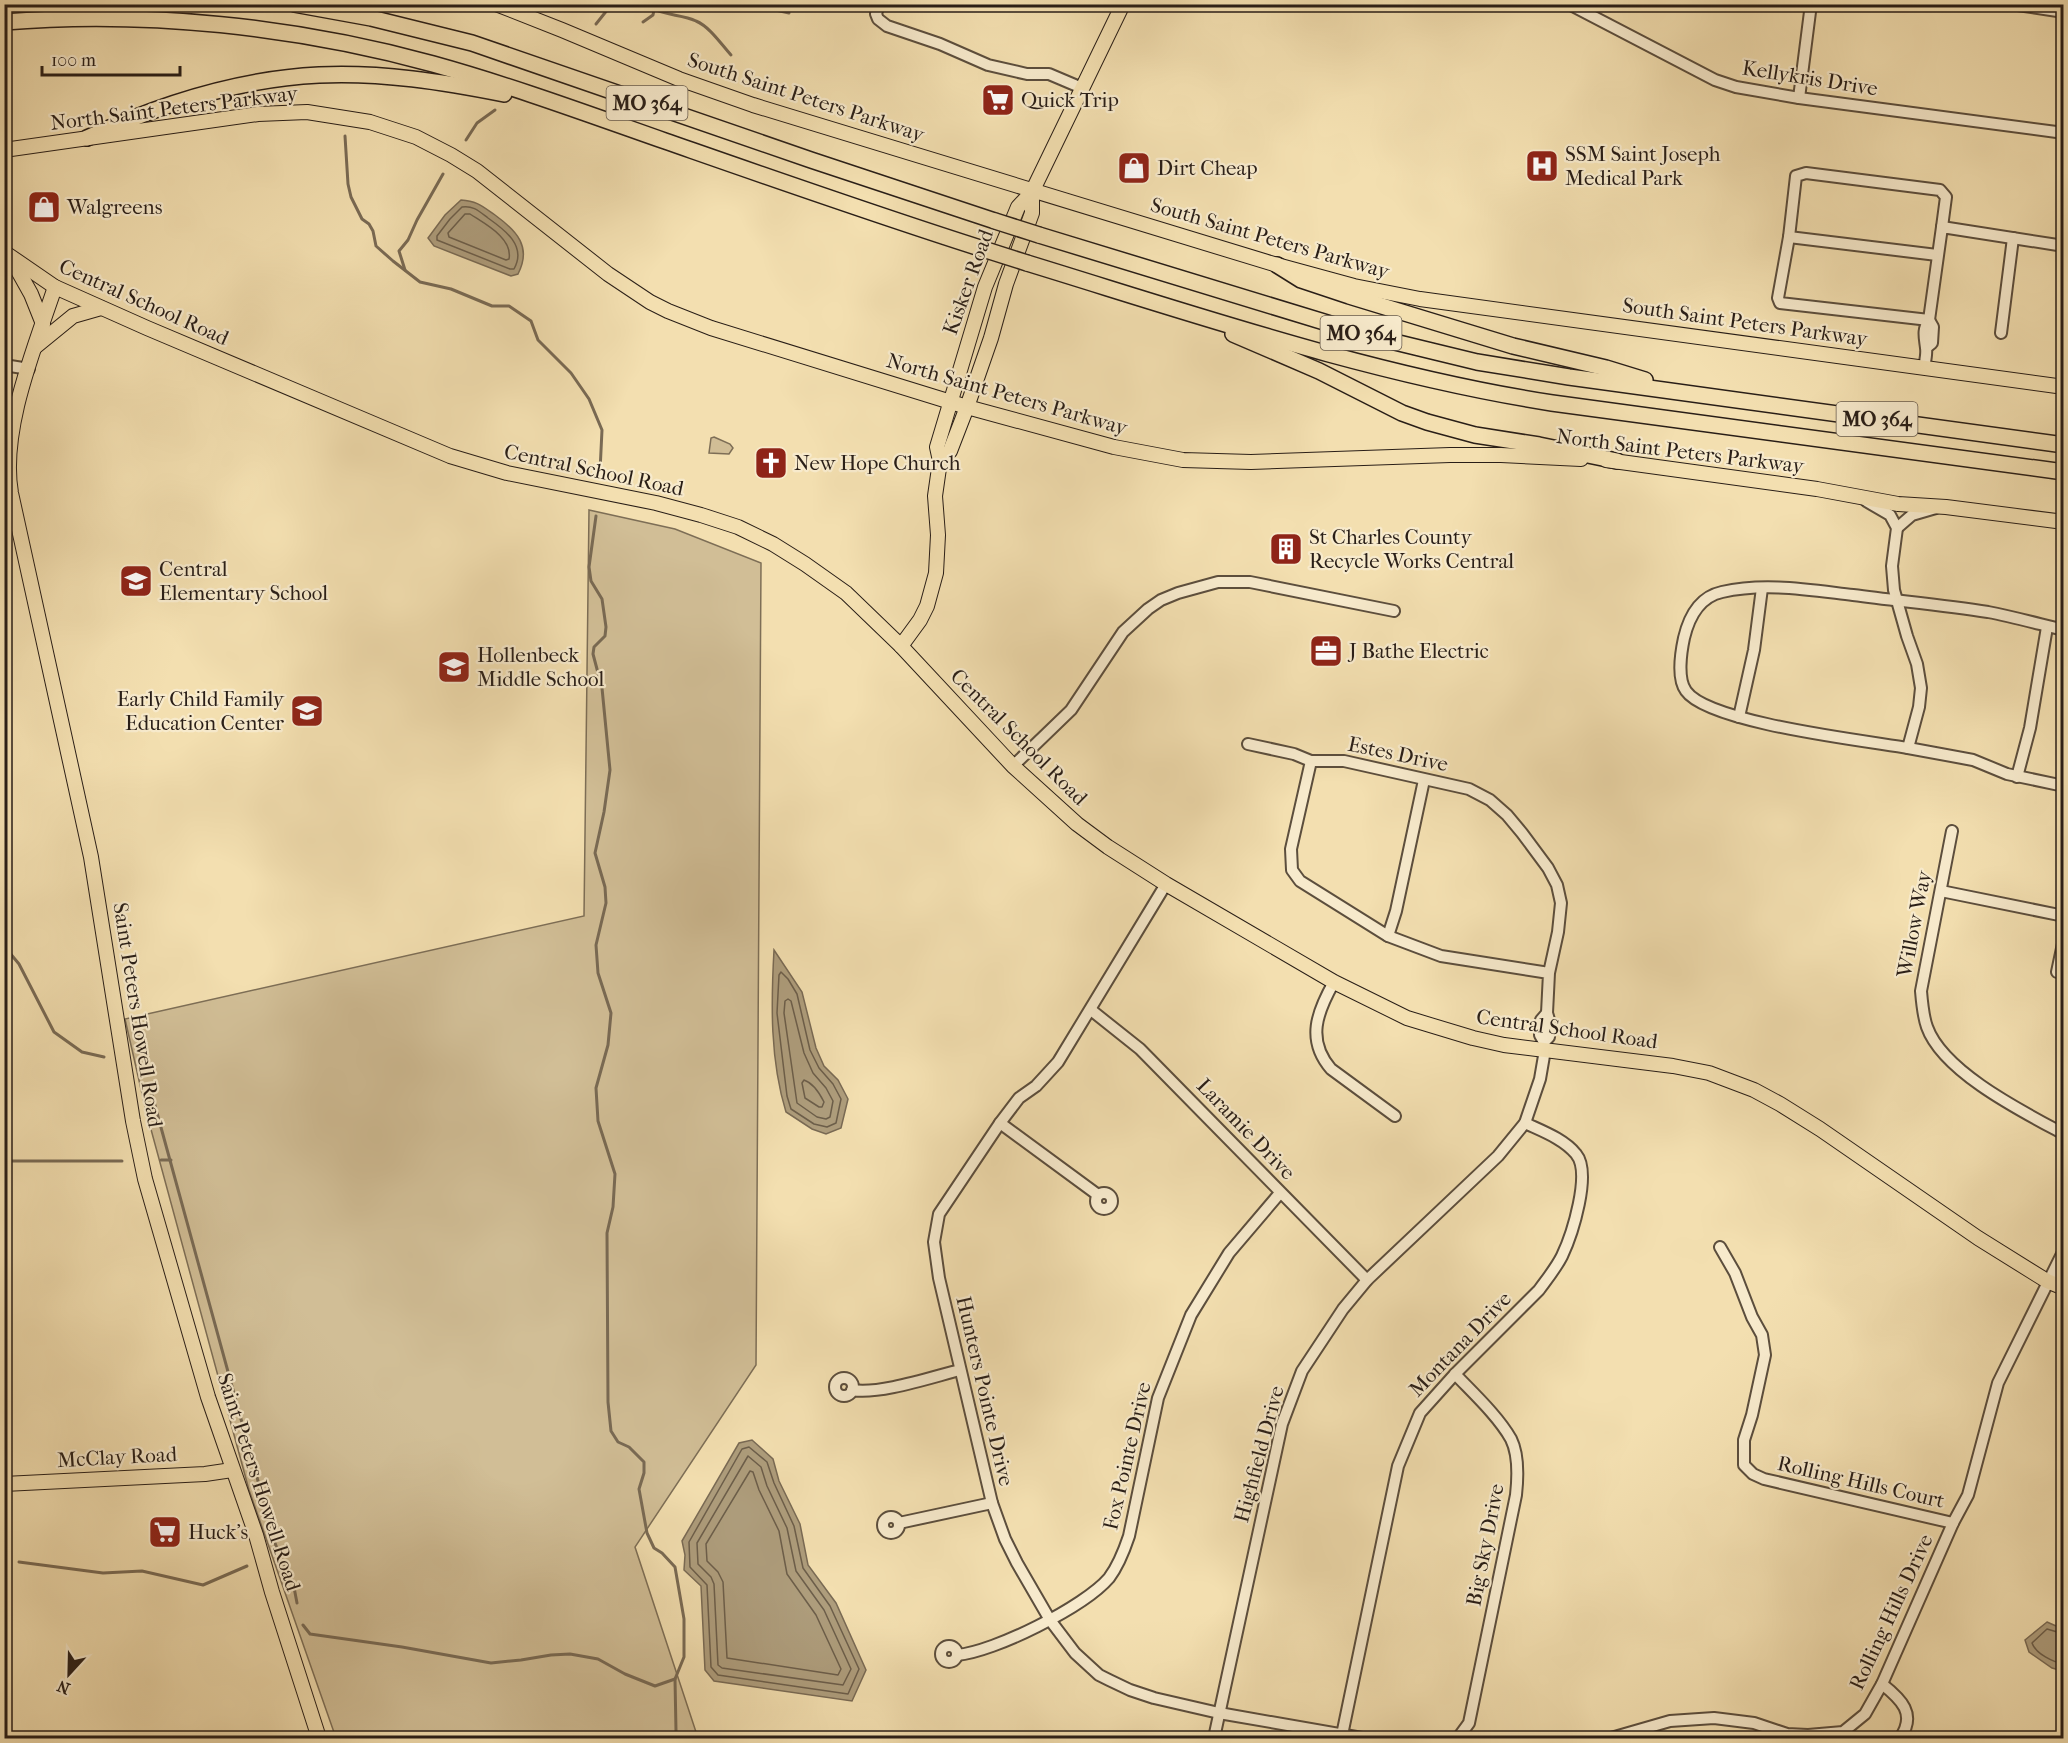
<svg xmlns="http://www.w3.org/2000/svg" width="2068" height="1743" viewBox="0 0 2068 1743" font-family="'IM FELL French Canon',serif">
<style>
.green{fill:#d1be96;stroke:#7d6e56;stroke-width:1.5}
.water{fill:#ae9d7c;stroke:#796a54;stroke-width:1.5}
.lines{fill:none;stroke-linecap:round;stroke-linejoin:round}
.shore{stroke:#6c5e4a;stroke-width:1.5}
.stream{stroke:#796a54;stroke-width:3}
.minor-casing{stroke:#5c4e3d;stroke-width:14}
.major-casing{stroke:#291e17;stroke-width:16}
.highway-casing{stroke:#291e17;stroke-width:18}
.minor{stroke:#f7eacc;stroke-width:10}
.major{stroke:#f3dfb0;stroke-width:14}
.highway{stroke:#f3dfb0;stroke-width:15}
.highway-bridge-casing{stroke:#291e17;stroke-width:18;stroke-linecap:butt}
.highway-bridge{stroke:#f3dfb0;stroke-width:15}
.labels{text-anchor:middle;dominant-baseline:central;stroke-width:4.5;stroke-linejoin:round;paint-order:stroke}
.shield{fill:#f7eacc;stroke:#675b4d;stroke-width:1.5}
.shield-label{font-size:20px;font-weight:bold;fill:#291e17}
.street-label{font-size:21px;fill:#291e17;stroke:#f7eacc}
.poi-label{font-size:21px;fill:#291e17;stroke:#f7eacc;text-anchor:start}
</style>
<rect width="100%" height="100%" fill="#f3dfb0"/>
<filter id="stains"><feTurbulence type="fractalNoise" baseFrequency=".00333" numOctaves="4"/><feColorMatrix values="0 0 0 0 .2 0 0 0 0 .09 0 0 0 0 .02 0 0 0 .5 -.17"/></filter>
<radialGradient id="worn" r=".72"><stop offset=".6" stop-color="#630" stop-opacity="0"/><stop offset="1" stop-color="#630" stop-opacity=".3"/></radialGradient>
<g class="green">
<path d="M714,437L730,444L733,448L729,454L709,453L711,438Z"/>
<path d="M589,510L675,529L761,563L756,1365L635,1547L698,1738H336L249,1490L146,1111L125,1019L584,916Z"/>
</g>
<g class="water">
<path d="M461,200C477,201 482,206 495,215C517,231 532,247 518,274L511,276L434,246L428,238L445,215Z"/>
<path d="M774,950L802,992L816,1048L824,1066L838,1080L848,1099L841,1128L826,1134L812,1129L786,1112C770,1060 771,1004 774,950Z"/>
<path d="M752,1440L773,1459L779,1481L800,1524L808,1565L836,1603L866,1670L852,1701L714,1681L705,1670L701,1586L684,1570L685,1555L682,1541L739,1443Z"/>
<path d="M2047,1622L2063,1629V1671L2052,1668L2029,1652L2025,1640Z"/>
</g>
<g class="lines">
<g class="shore">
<path d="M462,207C473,205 480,212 488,218C505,230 527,246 514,269H510L437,240V236L450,219Z"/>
<path d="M470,214C485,224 513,238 509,259L506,260L449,237L448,233L465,214Z"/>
<path d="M781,972L788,979L797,994L810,1050L819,1068L833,1084L841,1099L836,1123L827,1127L814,1124L791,1109L787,1096L777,1013L779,975Z"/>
<path d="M788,999L791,1001L804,1053L813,1073L826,1088L833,1101L830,1117L826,1119L817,1117L797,1103L784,1013L785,1001Z"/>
<path d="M804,1080C813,1083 820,1094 824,1102L822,1107H819L805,1098L802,1083Z"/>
<path d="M749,1447L767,1462L774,1483L794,1526L803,1568L830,1606L859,1669L848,1694L718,1675L711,1667L707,1585L690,1567L689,1542L742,1449Z"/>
<path d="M748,1456L761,1467L767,1486L787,1528L796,1571L824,1610L851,1669L843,1685L722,1668L718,1665L714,1584L711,1577L698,1564L697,1543Z"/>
<path d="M750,1471L753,1472L759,1490L779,1531L787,1574L816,1615L841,1669L838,1675L727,1658L723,1582L718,1572L707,1561L706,1544Z"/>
<path d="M2064,1634L2047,1629L2032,1643C2036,1654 2053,1662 2064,1664"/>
</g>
<g class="stream">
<path d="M765,4L771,9L789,13"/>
<path d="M609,7H622"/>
<path d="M650,7C664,16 682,14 696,21C710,27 721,44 731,55"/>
<path d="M643,22L653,15L654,10"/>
<path d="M596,24L612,4"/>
<path d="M345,136L348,184L351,197L362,219L369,224L373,231L376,246L393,261L420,282L451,289L492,306H509L531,321L538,340L571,373L589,399L602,430L600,471"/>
<path d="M466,140L477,123L495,110"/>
<path d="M405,270L399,251L408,240L417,220L443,174"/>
<path d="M596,516L589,567L591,581L602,599L606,627L605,636L594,647L593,654L602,688L610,770L604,812L595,853L605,887L606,903L596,945L598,973L611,1013L608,1045L596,1088L598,1121L615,1174L613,1207L607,1233L608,1402L611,1431L618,1442L629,1447L644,1462V1473L639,1489L647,1533L654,1548L662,1553L675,1567L684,1619V1657L675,1679L676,1731L679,1738"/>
<path d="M4,946L19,964L54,1032L82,1052L104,1057"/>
<path d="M151,1091L275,1543L282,1562L293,1582L297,1603"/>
<path d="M161,1160H171"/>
<path d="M4,1161H122"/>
<path d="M19,1562L103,1573L142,1571L203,1585L247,1566"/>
<path d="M303,1625L310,1634L402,1647L491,1663L521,1660L551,1655L570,1654L598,1659L625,1674L655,1686L675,1679"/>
</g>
<g class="minor-casing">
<g id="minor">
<path d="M879,4L876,14L878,19L887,26L940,44L988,65L1027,74H1049L1082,88"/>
<path d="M1569,4L1715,80L1736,87L1799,98L2064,133"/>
<path d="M2011,4L2064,12"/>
<path d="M1799,98L1811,4"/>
<path d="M1789,237L1937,255"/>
<path d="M2001,333L2013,238"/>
<path d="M1927,347L1932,343L1933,327L1929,320L1780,303L1778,298L1789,237L1796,176L1806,173L1940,190L1946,197L1942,227"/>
<path d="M4,365L29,369"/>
<path d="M1924,368C1925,362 1927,354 1926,348C1925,338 1922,330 1929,320L1942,227L2064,246"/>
<path d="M1866,501L1890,515L1897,528L1892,566L1894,590L1907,636L1917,664L1921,688L1919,707L1908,748L1973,760L2007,774L2064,786"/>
<path d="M1897,528L1912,515L1936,508"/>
<path d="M1739,717L1754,650L1762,588"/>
<path d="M1248,744L1294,754L1311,761"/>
<path d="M1908,748C1867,741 1708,723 1686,691C1677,679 1681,652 1684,638C1689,617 1699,597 1722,592C1765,582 1810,590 1853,595C1898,601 1944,605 1988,612C2014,617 2039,624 2064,630"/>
<path d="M1013,766L1071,710L1123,632L1148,609L1161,600L1178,593L1218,582H1250L1394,611"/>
<path d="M2017,777L2030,728L2047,627"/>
<path d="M1952,831L1921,991C1922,1003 1923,1016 1927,1027C1943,1072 2023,1112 2064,1134"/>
<path d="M1166,884L1058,1062L1036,1086L1019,1098L1000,1123L939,1214L934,1242L939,1278L992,1503L1005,1539L1017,1563L1050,1620L1075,1653L1099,1675L1109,1680L1130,1690L1154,1698L1219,1713L1362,1738"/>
<path d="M1941,891L2064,916"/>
<path d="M1388,936L1396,911L1424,780"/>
<path d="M2057,972L2064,939"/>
<path d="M1334,982C1317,1012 1306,1040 1331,1069L1395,1116"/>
<path d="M1091,1010L1140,1049L1367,1280"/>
<path d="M1544,1042L1540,1035L1541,1020L1547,1013"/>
<path d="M1000,1123L1098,1195"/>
<circle cx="1104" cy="1201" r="8"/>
<path d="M1720,1247L1735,1273L1752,1317L1762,1335L1765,1355L1752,1415L1744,1440V1465L1753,1474L1764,1479L1953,1523"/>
<path d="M1455,1374C1473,1393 1498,1416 1511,1439C1519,1455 1518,1477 1516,1495L1469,1723L1458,1738"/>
<circle cx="844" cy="1387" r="9"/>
<path d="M852,1390C879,1395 932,1377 960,1370"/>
<circle cx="891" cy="1525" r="8"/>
<path d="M899,1523L992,1503"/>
<circle cx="949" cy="1654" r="8"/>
<path d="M957,1655C994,1652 1084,1607 1109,1578C1118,1566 1124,1551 1129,1536L1158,1398L1191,1315L1229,1253L1280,1193"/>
<path d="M1882,1684C1901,1699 1917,1714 1900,1738"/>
<path d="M1342,1735L1398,1466L1420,1413L1455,1374L1539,1290C1547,1279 1556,1268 1562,1256C1572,1235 1592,1173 1576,1154C1564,1139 1542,1131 1525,1123"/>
<path d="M1214,1738L1282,1424L1302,1371L1343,1309L1367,1280L1498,1156L1525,1123L1540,1079L1545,1050L1544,1042L1549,1037L1550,1023L1547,1013L1549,973L1441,956L1388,936L1300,881L1292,870L1291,849L1311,761H1344L1469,789L1490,800L1507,815L1522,833L1548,868L1557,885L1561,903L1558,932L1549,973"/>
<path d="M1611,1738L1670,1721L1714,1718L1754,1723L1787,1734L1808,1735L1843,1732L1865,1714L1882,1684L1953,1523L1968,1495L1998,1383L2064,1250"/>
</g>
</g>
<g class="major-casing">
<g id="major">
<path d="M496,4L562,30L679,79L753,105L1277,265L1354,286L1420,299L2064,387"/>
<path d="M4,150L258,114L307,112L370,122L416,137L451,155L477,171L608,274L650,302L668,311L711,328L967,407L1114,447L1183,460L1251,462L1450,455H1501L1581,459"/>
<path d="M4,252L55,287L147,328L450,456L507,473L656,503L701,515L738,527L773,544L805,564L846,593L901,646L1013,766L1077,824L1108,847L1166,884L1334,982L1407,1018L1473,1038L1504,1045L1673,1066L1709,1073L1754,1090L1780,1104L1820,1129L1978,1238L2047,1281L2064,1288"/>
<path d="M12,260L31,294L43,324"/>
<path d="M55,287C35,347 0,430 11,493L91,857L133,1121L145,1179L208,1397L256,1535L272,1592L319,1738"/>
<path d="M35,347L73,316L101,308"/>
<path d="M1606,460L1817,489L1898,504L1946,507L2064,522"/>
<path d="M940,461L950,451L967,407L991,338L1006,284L1032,213V192"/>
<path d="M901,646L920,620L927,606L936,573L938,535L935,496L940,461L937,447L985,287L1018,207L1032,192L1123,4"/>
<path d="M4,1484L205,1474L232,1470"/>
</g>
</g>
<g class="highway-casing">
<g id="highway">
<path d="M294,4L371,18L472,43L811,160L995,221"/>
<path d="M4,22C145,10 298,27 433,64C512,86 588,114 665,141C771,178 876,215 983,249"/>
<path d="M87,138C160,104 237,79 319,75C381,72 444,82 504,94"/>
<path d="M1039,235L1370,336L1477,362L1569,377L2064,445"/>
<path d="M1027,263C1200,316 1373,375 1552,403L2064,472"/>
<path d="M1277,265L1301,280L1349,296L1513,346L1606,368L1645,380"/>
<path d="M1233,334L1319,371L1402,413L1427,422L1475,435L1539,445L1617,461"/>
</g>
</g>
<use href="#minor" class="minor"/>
<use href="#major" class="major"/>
<use href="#highway" class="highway"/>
<g class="highway-bridge-casing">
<g id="highway-bridge">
<path d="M995,221L1039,235"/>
<path d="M983,249L1027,263"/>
</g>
</g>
<use href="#highway-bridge" class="highway-bridge"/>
</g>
<defs>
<g id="supermarket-square" transform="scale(1.725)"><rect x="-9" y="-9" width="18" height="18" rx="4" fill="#8f2418" stroke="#f7eacc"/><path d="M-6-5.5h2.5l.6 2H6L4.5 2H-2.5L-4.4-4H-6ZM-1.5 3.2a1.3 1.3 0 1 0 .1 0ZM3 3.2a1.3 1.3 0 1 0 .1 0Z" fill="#fff"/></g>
<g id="hospital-square" transform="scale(1.725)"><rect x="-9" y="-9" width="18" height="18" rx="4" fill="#8f2418" stroke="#f7eacc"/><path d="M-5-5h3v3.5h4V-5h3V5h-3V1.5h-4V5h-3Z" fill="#fff"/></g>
<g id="shop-square" transform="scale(1.725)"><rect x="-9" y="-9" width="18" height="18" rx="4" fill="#8f2418" stroke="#f7eacc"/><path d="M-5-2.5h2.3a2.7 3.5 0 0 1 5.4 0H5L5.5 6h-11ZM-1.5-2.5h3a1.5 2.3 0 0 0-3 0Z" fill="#fff"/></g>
<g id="church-square" transform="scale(1.725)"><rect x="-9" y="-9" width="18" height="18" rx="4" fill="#8f2418" stroke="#f7eacc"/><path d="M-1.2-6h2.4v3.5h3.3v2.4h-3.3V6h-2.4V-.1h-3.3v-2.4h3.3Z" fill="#fff"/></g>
<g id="building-square" transform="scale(1.725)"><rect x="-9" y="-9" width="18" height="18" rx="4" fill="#8f2418" stroke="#f7eacc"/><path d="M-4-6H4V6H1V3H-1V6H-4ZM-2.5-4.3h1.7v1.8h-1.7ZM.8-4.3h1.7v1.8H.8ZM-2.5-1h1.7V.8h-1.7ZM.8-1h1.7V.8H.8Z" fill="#fff"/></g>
<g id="school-square" transform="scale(1.725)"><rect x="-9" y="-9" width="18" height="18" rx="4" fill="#8f2418" stroke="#f7eacc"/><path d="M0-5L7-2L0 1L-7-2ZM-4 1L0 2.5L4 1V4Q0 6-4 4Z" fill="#fff"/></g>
<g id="office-square" transform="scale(1.725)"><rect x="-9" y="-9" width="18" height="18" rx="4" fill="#8f2418" stroke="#f7eacc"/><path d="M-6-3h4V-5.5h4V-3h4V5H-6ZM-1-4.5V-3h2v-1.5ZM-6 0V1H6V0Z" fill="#fff"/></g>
</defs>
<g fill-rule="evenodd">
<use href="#supermarket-square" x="998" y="100"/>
<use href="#hospital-square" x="1542" y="166"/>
<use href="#shop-square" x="1134" y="168"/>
<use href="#shop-square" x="44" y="207"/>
<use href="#church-square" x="771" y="463"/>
<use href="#building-square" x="1286" y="549"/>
<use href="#school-square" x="136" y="581"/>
<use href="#office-square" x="1326" y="651"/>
<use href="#school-square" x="454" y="667"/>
<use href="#school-square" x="307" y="711"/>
<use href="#supermarket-square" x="165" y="1532"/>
</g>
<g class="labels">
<g class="shield">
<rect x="606.5" y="86" width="81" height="34" rx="4.5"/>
<rect x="1320.5" y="316" width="81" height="34" rx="4.5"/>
<rect x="1836.5" y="402" width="81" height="34" rx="4.5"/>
</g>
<g class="shield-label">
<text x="647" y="103">MO 364</text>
<text x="1361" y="333">MO 364</text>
<text x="1877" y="419">MO 364</text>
</g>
<g class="street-label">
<text transform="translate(1810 78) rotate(9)">Kellykris Drive</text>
<text transform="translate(806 97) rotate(18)">South Saint Peters Parkway</text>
<text transform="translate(174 108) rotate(-7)">North Saint Peters Parkway</text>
<text transform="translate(1270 238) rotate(16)">South Saint Peters Parkway</text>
<text transform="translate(968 282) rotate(-70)">Kisker Road</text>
<text transform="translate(144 302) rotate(24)">Central School Road</text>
<text transform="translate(1745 322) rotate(8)">South Saint Peters Parkway</text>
<text transform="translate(1007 394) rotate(16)">North Saint Peters Parkway</text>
<text transform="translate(1680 451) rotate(7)">North Saint Peters Parkway</text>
<text transform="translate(594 470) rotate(12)">Central School Road</text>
<text transform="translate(1019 737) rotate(45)">Central School Road</text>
<text transform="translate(1398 754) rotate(12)">Estes Drive</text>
<text transform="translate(1914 924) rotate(-79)">Willow Way</text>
<text transform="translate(138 1015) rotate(81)">Saint Peters Howell Road</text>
<text transform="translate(1567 1029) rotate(8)">Central School Road</text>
<text transform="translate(1246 1129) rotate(46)">Laramie Drive</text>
<text transform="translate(1460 1344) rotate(-46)">Montana Drive</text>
<text transform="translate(985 1391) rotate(77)">Hunters Pointe Drive</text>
<text transform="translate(1259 1454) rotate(-75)">Highfield Drive</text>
<text transform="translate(1127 1456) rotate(-77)">Fox Pointe Drive</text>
<text transform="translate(117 1457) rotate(-3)">McClay Road</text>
<text transform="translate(259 1482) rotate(72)">Saint Peters Howell Road</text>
<text transform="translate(1861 1482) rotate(13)">Rolling Hills Court</text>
<text transform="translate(1485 1545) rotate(-79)">Big Sky Drive</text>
<text transform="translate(1891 1612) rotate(-65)">Rolling Hills Drive</text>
</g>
<g class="poi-label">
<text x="1021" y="100">Quick Trip</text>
<text x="1565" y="154">SSM Saint Joseph<tspan x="1565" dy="24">Medical Park</tspan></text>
<text x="1157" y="168">Dirt Cheap</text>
<text x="67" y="207">Walgreens</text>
<text x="794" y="463">New Hope Church</text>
<text x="1309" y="537">St Charles County<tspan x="1309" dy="24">Recycle Works Central</tspan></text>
<text x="159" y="569">Central<tspan x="159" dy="24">Elementary School</tspan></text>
<text x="1349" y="651">J Bathe Electric</text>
<text x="477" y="655">Hollenbeck<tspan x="477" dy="24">Middle School</tspan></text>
<text x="284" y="699" text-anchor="end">Early Child Family<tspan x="284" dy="24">Education Center</tspan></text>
<text x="188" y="1532">Huck's</text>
</g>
</g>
<rect width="2068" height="1743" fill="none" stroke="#f3dfb0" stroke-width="24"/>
<rect x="6" y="6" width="2056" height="1731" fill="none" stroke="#291e17" stroke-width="3"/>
<rect x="12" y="12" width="2044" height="1719" fill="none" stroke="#291e17" stroke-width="1.5"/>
<g transform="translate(69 1674) rotate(202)" stroke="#f7eacc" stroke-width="4.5" paint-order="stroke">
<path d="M0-4.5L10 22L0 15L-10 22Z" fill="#291e17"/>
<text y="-9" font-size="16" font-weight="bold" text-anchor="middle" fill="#291e17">N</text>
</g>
<path d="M42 66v9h138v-9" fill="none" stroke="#291e17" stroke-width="3"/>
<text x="51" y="66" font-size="18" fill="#291e17" stroke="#f7eacc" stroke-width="4.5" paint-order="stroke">100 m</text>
<rect width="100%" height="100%" filter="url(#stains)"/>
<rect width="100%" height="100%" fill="url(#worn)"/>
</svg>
